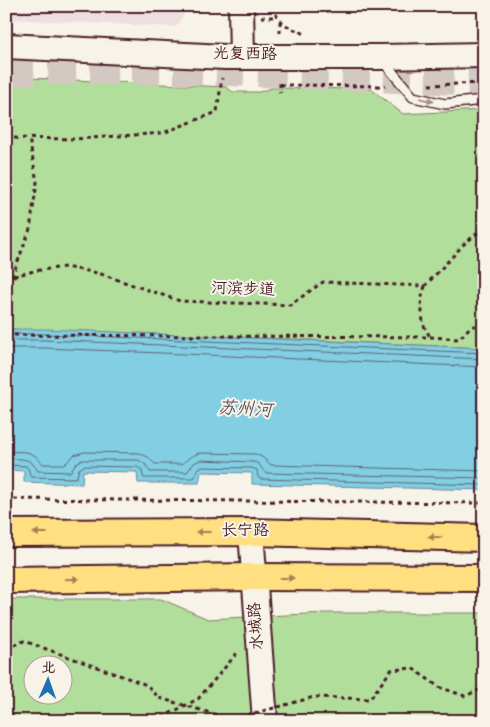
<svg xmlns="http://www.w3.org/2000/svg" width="490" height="727" viewBox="0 0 490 727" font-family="'Gochi Hand','LXGW WenKai TC',sans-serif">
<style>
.built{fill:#efdee0}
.green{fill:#b2de9c;stroke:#7e7e64;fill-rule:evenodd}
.water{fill:#82cee2;stroke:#6c8899}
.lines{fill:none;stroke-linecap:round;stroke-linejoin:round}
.shore{stroke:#606574;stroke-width:1}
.highway-tunnel{stroke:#d4c9c2;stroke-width:28;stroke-dasharray:28 14;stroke-linecap:butt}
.lane-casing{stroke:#4a1f2b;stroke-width:12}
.secondary-casing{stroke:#4a1f2b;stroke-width:28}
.primary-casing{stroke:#4a1f2b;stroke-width:30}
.path{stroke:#4a1f2b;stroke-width:3;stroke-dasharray:4 4;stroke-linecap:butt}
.lane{stroke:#f7f3e8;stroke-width:9}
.secondary{stroke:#f7f3e8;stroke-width:24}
.primary{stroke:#ffdf80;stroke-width:26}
.path-bridge{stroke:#4a1f2b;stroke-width:3;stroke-dasharray:4 4;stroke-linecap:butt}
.oneway{fill:#a0898a}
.oneway2{fill:#a47f56}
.labels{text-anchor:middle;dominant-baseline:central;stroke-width:4;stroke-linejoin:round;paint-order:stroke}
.street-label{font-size:16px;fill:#4a1f2b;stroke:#f7f3e8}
.water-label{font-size:18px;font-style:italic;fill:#5b5462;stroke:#f7f3e8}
</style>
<rect width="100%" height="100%" fill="#f7f3e8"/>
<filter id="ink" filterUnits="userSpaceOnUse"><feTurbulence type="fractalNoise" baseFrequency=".02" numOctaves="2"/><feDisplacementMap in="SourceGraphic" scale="10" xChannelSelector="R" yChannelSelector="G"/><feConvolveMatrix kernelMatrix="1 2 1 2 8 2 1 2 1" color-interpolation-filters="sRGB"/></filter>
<g filter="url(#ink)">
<path class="built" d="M6,6H189L176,27L6,19Z"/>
<g class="green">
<path d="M6,77L226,87L233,92H259L272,88L371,89L403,114L484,110V348L265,338L6,329Z"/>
<path d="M6,599H161L208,619L327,613H484V721H6ZM32,664H62V694H32Z"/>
</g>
<path class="water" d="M6,329H45L484,348V490L252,484V473L201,472L199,483H138L137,472L83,471L82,484L24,482V471L6,470Z"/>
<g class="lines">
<g class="shore">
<path d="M6,334H45L484,353"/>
<path d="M6,340H45L484,359"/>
<path d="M6,348H45L484,367"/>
<path d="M6,452C15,452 27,450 34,455C38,458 40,461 43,464H65L74,455L84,452L139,453L148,457L155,464H182L190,457L199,453L255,454L262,457L271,465L484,471"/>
<path d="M6,459C14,459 27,457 33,464C35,466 36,469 38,471L70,472L76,463L82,460H138L145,464L150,472H187L194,463L200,460L254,462C262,464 261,470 266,473L484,478"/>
<path d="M6,465L26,466L29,470L30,476L32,477L75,478L77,477L79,469L84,466L137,467L142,470L143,476L144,478H193L195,477L197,469L202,467L252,468L257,470L258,477L260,479L484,485"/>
</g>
<path class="highway-tunnel" d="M6,72C80,70 153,70 226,72C312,74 398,81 484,81"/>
<g class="lane-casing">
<path id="lane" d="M383,61L413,97L445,104L484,100"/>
</g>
<g class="secondary-casing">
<g id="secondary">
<path d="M241,6L242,57"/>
<path d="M6,46L225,57H380L484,55"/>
<path d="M251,532L265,721"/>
</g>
</g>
<g class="primary-casing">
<g id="primary">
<path d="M6,533L251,532L484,538"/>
<path d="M6,580L254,577L484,578"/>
</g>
</g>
<g class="path">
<path d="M272,6C279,24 289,28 306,34"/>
<path d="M261,17H276"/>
<path d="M280,21V37"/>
<path d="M280,83V93"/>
<path d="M280,85L386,86"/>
<path d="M429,85L484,83"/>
<path d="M6,138L75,139L163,133L217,112L222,78"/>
<path d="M12,277L30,229L37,182L29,138"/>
<path d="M6,278L34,271L65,267L98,273L180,301L290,305L323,282L425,286L464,244L484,228"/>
<path d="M425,286L421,300L423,324L430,337"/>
<path d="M6,335L431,337L459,339L471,326H484"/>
<path d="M6,499L484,503"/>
<path d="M6,648L24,641L147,685L159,698L173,702"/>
<path d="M285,705L314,697L370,699L391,670L412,668L439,687L465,696L484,688"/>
<path d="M197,709L231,719L244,715"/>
<path d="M6,720L8,721"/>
<path d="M155,721L198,699L238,652"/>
</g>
<use href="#lane" class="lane"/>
<use href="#secondary" class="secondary"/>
<use href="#primary" class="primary"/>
<g class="path-bridge">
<path d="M173,702L197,709"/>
<path d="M247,715L282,706"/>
</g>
</g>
<defs><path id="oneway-solid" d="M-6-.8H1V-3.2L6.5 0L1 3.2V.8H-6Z" transform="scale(1.25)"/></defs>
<use class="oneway" href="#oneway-solid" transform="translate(427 100) rotate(13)"/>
<g class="oneway2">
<use href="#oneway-solid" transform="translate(203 532) rotate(180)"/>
<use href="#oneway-solid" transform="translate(40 533) rotate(180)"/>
<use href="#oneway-solid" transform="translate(435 537) rotate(-179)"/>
<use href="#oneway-solid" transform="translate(287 578)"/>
<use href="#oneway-solid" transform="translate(72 579) rotate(-1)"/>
</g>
</g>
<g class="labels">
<g class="street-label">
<text transform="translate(245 56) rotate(1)">光复西路</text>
<text transform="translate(243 291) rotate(2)">河滨步道</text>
<text x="245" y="532">长宁路</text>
<text transform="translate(258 626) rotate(-94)">水城路</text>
</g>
<g class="water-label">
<text transform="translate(245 411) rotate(3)">苏州河</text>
</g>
</g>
<rect width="490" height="727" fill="none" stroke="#f7f3e8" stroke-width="25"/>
<rect x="12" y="12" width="465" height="702" fill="none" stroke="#4a1f2b" stroke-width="2" filter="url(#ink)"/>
<g transform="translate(48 680) rotate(2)"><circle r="24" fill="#f7f3e8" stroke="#b29e9c"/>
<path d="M0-4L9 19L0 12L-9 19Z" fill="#1f6fb2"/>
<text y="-8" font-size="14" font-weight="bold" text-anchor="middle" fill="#4a1f2b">北</text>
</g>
</svg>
